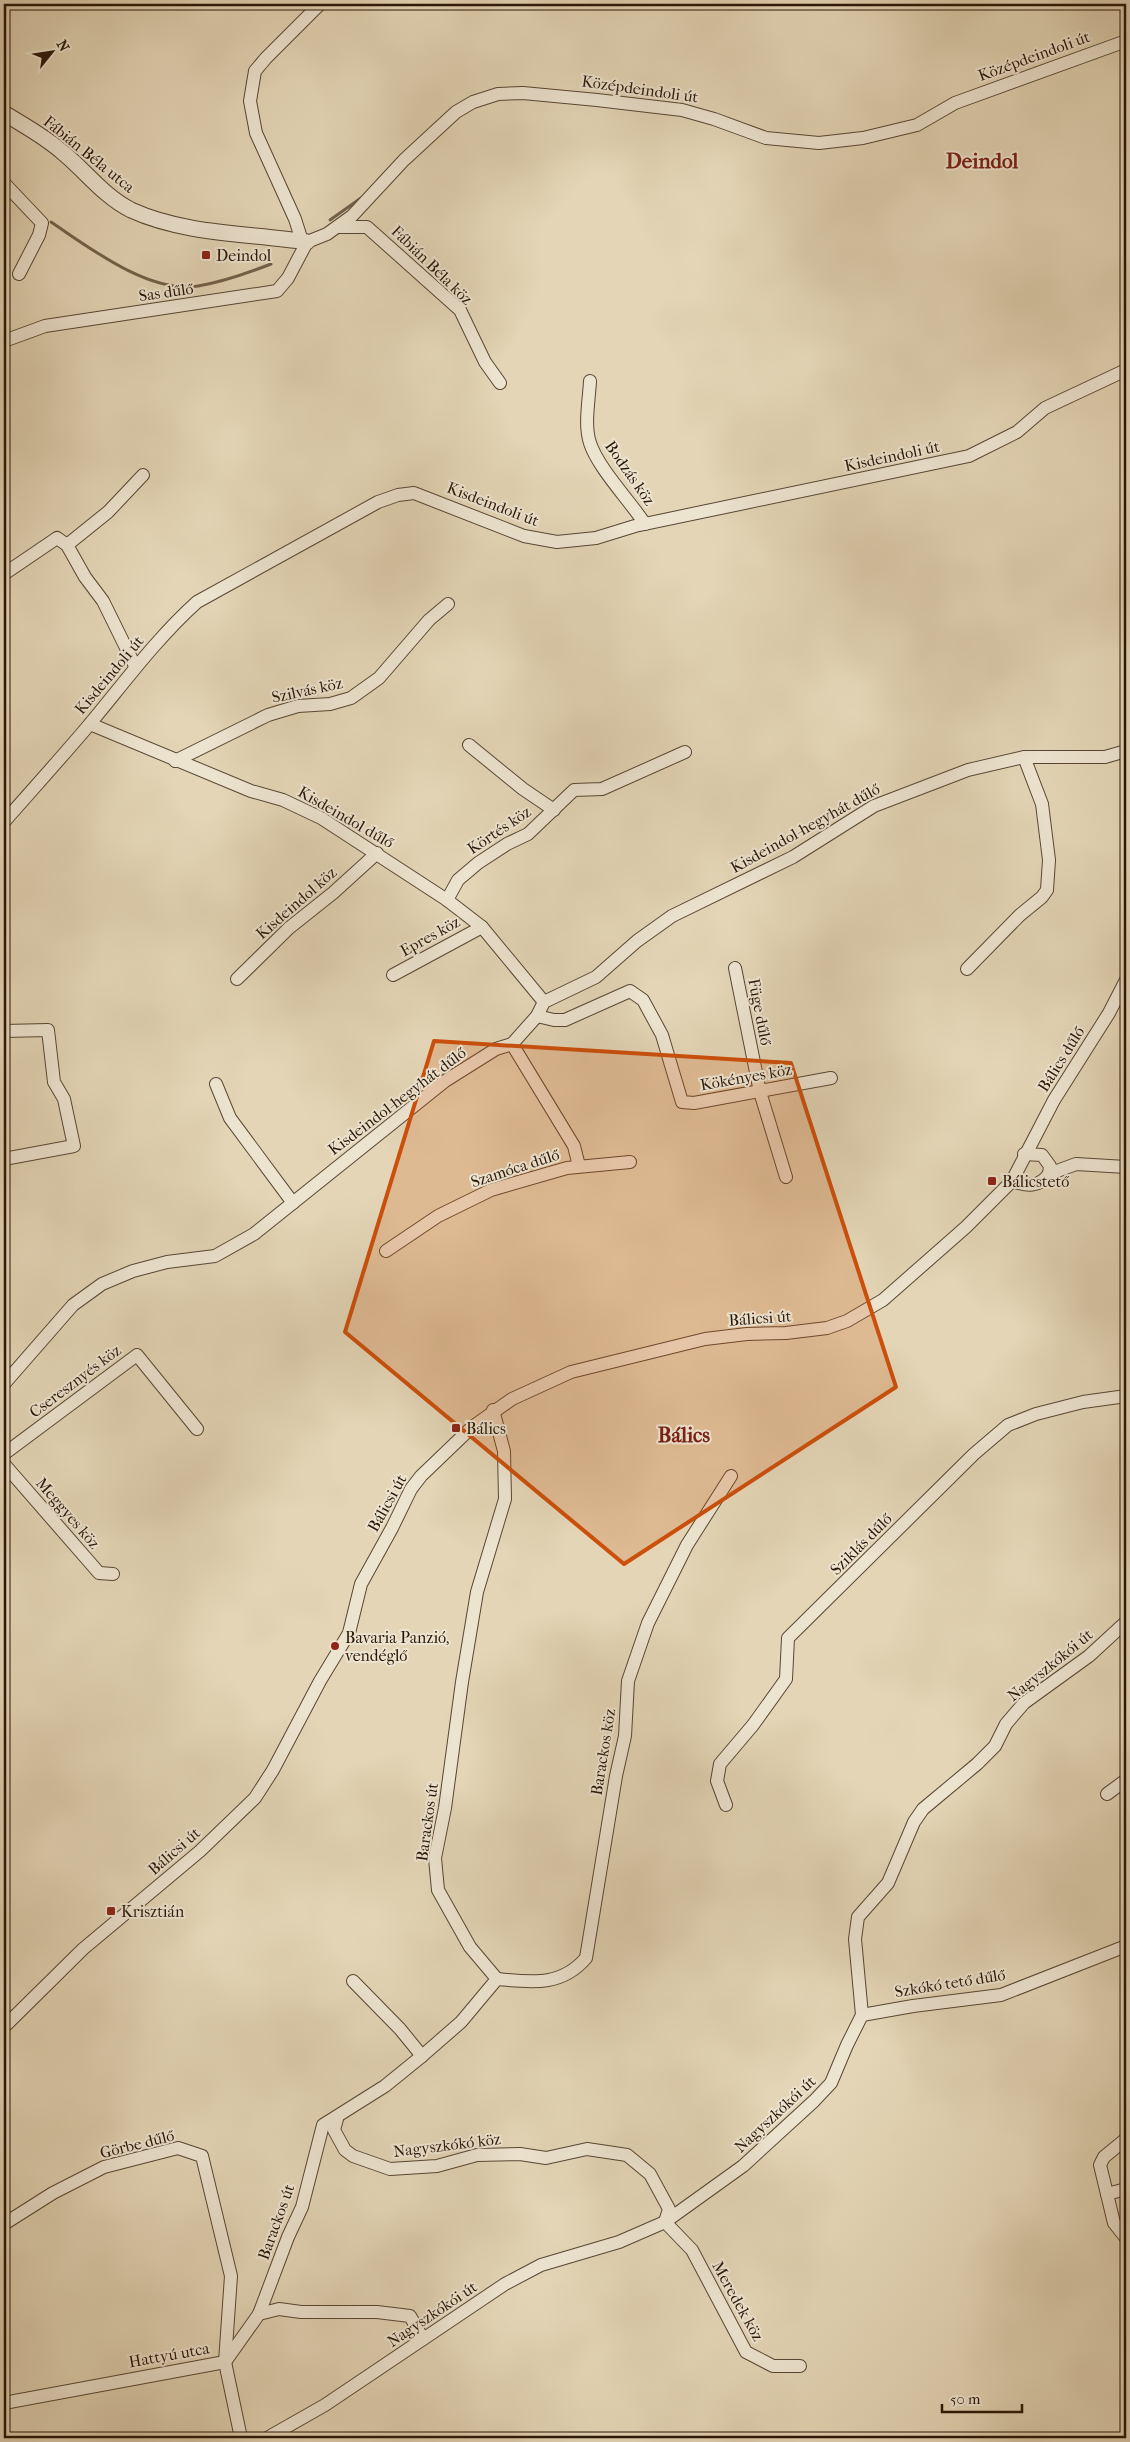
<svg xmlns="http://www.w3.org/2000/svg" width="1130" height="2442" viewBox="0 0 1130 2442" font-family="'IM FELL French Canon',serif">
<style>
.lines{fill:none;stroke-linecap:round;stroke-linejoin:round}
.stream{stroke:#73624c;stroke-width:3}
.minor-casing{stroke:#584633;stroke-width:14}
.tertiary-casing{stroke:#584633;stroke-width:17}
.minor{stroke:#ede4d0;stroke-width:12}
.tertiary{stroke:#ede4d0;stroke-width:15}
.marked{fill:#cc4f0b;fill-opacity:0.2;stroke:#cc4f0b;stroke-width:4;stroke-linejoin:round}
.poi-dot{fill:#8f2418;stroke:#ede4d0;stroke-width:2}
.labels{text-anchor:middle;dominant-baseline:central;stroke-width:4;stroke-linejoin:round;paint-order:stroke}
.street-label{font-size:16px;fill:#2a1607;stroke:#ede4d0}
.poi-label{font-size:16px;fill:#2a1607;stroke:#ede4d0;text-anchor:start}
.district-label{font-size:21px;font-weight:bold;fill:#7a1f14;stroke:#ede4d0}
</style>
<rect width="100%" height="100%" fill="#e3d5b6"/>
<filter id="stains"><feTurbulence type="fractalNoise" baseFrequency=".004" numOctaves="4"/><feColorMatrix values="0 0 0 0 .2 0 0 0 0 .09 0 0 0 0 .02 0 0 0 .5 -.17"/></filter>
<radialGradient id="worn" r=".72"><stop offset=".6" stop-color="#630" stop-opacity="0"/><stop offset="1" stop-color="#630" stop-opacity=".3"/></radialGradient>
<g class="lines">
<g class="stream">
<path d="M330,220L361,198"/>
<path d="M51,222C90,248 149,294 198,286C223,282 248,273 271,264"/>
</g>
<g class="minor-casing">
<g id="minor">
<path d="M4,183L42,223L39,235L19,274"/>
<path d="M337,227H367L460,310L485,362L500,383"/>
<path d="M302,241L295,219L256,133L250,101L255,71L266,58L320,4"/>
<path d="M4,341L45,326L277,291L288,278L307,242L327,234L352,216L404,160L456,112L473,102L498,94L523,93L597,100L682,110L714,119L766,138L819,143L863,138L917,125L955,103L1126,41"/>
<path d="M590,381C589,401 584,425 590,443C598,468 630,501 645,524"/>
<path d="M67,545L108,512L143,475"/>
<path d="M4,574L57,538L67,545L85,577L103,601L135,666"/>
<path d="M90,724L251,791L283,800L321,818L447,900L482,927L544,1002"/>
<path d="M469,745L523,789L554,810"/>
<path d="M175,761L268,715L298,706L330,704L351,698L379,678L429,620L448,604"/>
<path d="M4,822C32,790 61,758 89,725C124,683 156,639 197,602L378,502L398,495L414,493L524,536L557,542L596,538L635,526L969,456L1017,432L1045,408L1126,370"/>
<path d="M447,900L458,880L478,863L507,844L528,834L574,790L602,789L685,752"/>
<path d="M735,968L760,1092L786,1177"/>
<path d="M967,969L1020,915L1042,897L1047,890L1049,860L1042,804L1024,757"/>
<path d="M393,975L482,927"/>
<path d="M237,979L289,928L333,893L377,853"/>
<path d="M537,1016L554,1020H565L630,991L643,1000L662,1035L682,1102L694,1103L831,1078"/>
<path d="M4,1031L48,1030L54,1082L64,1099L74,1146L4,1159"/>
<path d="M512,1044L574,1146L579,1166"/>
<path d="M216,1084L230,1118L293,1203"/>
<path d="M1049,1174L1076,1164L1126,1167"/>
<path d="M1012,1181C1027,1186 1039,1188 1049,1174L1050,1166L1042,1155L1024,1154"/>
<path d="M386,1251L438,1216L491,1190L567,1168L630,1162"/>
<path d="M4,1384L73,1305L102,1284L133,1271L167,1262L215,1256L254,1234L445,1081L496,1049L512,1044L537,1016L544,1002L596,977L637,941L672,916L793,857L874,806L968,770L1024,757H1105L1126,751"/>
<path d="M4,1454L137,1355L197,1429"/>
<path d="M4,1464L99,1573L113,1574"/>
<path d="M1107,1794L1126,1780"/>
<path d="M726,1805L717,1781L720,1764L753,1725L786,1679L788,1638L974,1454L1008,1425L1036,1414L1083,1402L1126,1396"/>
<path d="M497,1979C531,1982 561,1987 586,1958L616,1776L625,1736L628,1681L648,1623L687,1545L731,1476"/>
<path d="M353,1981L400,2029L422,2056"/>
<path d="M862,2015L913,2006L1001,1995L1126,1946"/>
<path d="M4,2027L83,1949L200,1851L255,1798L273,1770L320,1681L349,1633L361,1584L392,1528L411,1489L421,1476L471,1428L512,1399L571,1372L705,1339L747,1334L786,1333L827,1328L847,1321L883,1300L966,1227L1012,1181L1054,1100L1109,1013L1126,980"/>
<path d="M337,2119L334,2130L345,2150L353,2156L390,2169L437,2166L477,2155L520,2154L546,2158L587,2149L627,2155L650,2174L669,2209L665,2222L692,2250L746,2352L773,2366H800"/>
<path d="M1126,2139L1104,2157L1100,2165L1114,2223L1126,2238"/>
<path d="M1107,2194L1126,2189"/>
<path d="M4,2224L53,2193L104,2167L178,2148L202,2156L231,2276L225,2362L241,2438"/>
<path d="M259,2314L288,2237L302,2207L323,2125L385,2086L422,2056L461,2022L497,1979L470,1947L438,1890L435,1858L445,1808L462,1682L477,1592L505,1499L504,1451L493,1410"/>
<path d="M4,2403L225,2362L259,2314L279,2309L301,2312H377L410,2316L423,2339"/>
<path d="M267,2438L325,2405L505,2284L541,2265L619,2242L665,2222L743,2166L814,2101L831,2083L847,2045L862,2015L855,1939L858,1917L888,1883L914,1822L923,1809L977,1764L995,1746L1006,1724L1024,1703L1089,1656L1126,1622"/>
</g>
</g>
<g class="tertiary-casing">
<path id="tertiary" d="M4,113C23,125 44,136 61,151C85,170 103,196 131,210C186,235 249,233 307,242"/>
</g>
<use href="#minor" class="minor"/>
<use href="#tertiary" class="tertiary"/>
</g>
<path class="marked" d="M434,1041L791,1063L896,1387L624,1564L345,1332Z"/>
<g class="poi-dot">
<rect x="201" y="250" width="10" height="10" rx="2.5"/>
<rect x="987" y="1176" width="10" height="10" rx="2.5"/>
<rect x="451" y="1423" width="10" height="10" rx="2.5"/>
<circle cx="335" cy="1646" r="5"/>
<rect x="106" y="1906" width="10" height="10" rx="2.5"/>
</g>
<g class="labels">
<g class="street-label">
<text transform="translate(1034 56) rotate(-20)">Középdeindoli út</text>
<text transform="translate(640 89) rotate(8)">Középdeindoli út</text>
<text transform="translate(89 154) rotate(39)">Fábián Béla utca</text>
<text transform="translate(432 265) rotate(44)">Fábián Béla köz</text>
<text transform="translate(166 292) rotate(-8)">Sas dűlő</text>
<text transform="translate(892 456) rotate(-12)">Kisdeindoli út</text>
<text transform="translate(630 473) rotate(55)">Bodzás köz</text>
<text transform="translate(493 504) rotate(21)">Kisdeindoli út</text>
<text transform="translate(109 675) rotate(-50)">Kisdeindoli út</text>
<text transform="translate(307 690) rotate(-12)">Szilvás köz</text>
<text transform="translate(346 817) rotate(30)">Kisdeindol dűlő</text>
<text transform="translate(805 828) rotate(-29)">Kisdeindol-hegyhát dűlő</text>
<text transform="translate(499 830) rotate(-34)">Körtés köz</text>
<text transform="translate(296 903) rotate(-41)">Kisdeindol köz</text>
<text transform="translate(430 936) rotate(-29)">Epres köz</text>
<text transform="translate(760 1012) rotate(79)">Füge dűlő</text>
<text transform="translate(1061 1059) rotate(-58)">Bálics dűlő</text>
<text transform="translate(746 1077) rotate(-10)">Kökényes köz</text>
<text transform="translate(397 1101) rotate(-37)">Kisdeindol-hegyhát dűlő</text>
<text transform="translate(515 1168) rotate(-18)">Szamóca dűlő</text>
<text transform="translate(760 1318) rotate(-4)">Bálicsi út</text>
<text transform="translate(75 1381) rotate(-37)">Cseresznyés köz</text>
<text transform="translate(387 1503) rotate(-61)">Bálicsi út</text>
<text transform="translate(68 1513) rotate(49)">Meggyes köz</text>
<text transform="translate(861 1544) rotate(-45)">Sziklás dűlő</text>
<text transform="translate(1050 1665) rotate(-39)">Nagyszkókói út</text>
<text transform="translate(603 1752) rotate(-81)">Barackos köz</text>
<text transform="translate(427 1822) rotate(-82)">Barackos út</text>
<text transform="translate(174 1851) rotate(-41)">Bálicsi út</text>
<text transform="translate(950 1983) rotate(-9)">Szkókó tető dűlő</text>
<text transform="translate(775 2114) rotate(-43)">Nagyszkókói út</text>
<text transform="translate(137 2144) rotate(-14)">Görbe dűlő</text>
<text transform="translate(447 2145) rotate(-7)">Nagyszkókó köz</text>
<text transform="translate(276 2222) rotate(-70)">Barackos út</text>
<text transform="translate(738 2301) rotate(61)">Meredek köz</text>
<text transform="translate(432 2314) rotate(-34)">Nagyszkókói út</text>
<text transform="translate(169 2355) rotate(-10)">Hattyú utca</text>
</g>
<g class="poi-label">
<text x="216" y="255">Deindol</text>
<text x="1002" y="1181">Bálicstető</text>
<text x="466" y="1428">Bálics</text>
<text x="345" y="1637">Bavaria Panzió,<tspan x="345" dy="18">vendéglő</tspan></text>
<text x="121" y="1911">Krisztián</text>
</g>
<g class="district-label">
<text x="982" y="161">Deindol</text>
<text x="684" y="1435">Bálics</text>
</g>
</g>
<rect width="1130" height="2442" fill="none" stroke="#e3d5b6" stroke-width="20"/>
<rect x="5" y="5" width="1120" height="2432" fill="none" stroke="#2a1607" stroke-width="2.5"/>
<rect x="10" y="10" width="1110" height="2422" fill="none" stroke="#2a1607"/>
<g transform="translate(52 52) rotate(60)" stroke="#ede4d0" stroke-width="4" paint-order="stroke">
<path d="M0-4L9 19L0 12L-9 19Z" fill="#2a1607"/>
<text y="-8" font-size="14" font-weight="bold" text-anchor="middle" fill="#2a1607">N</text>
</g>
<path d="M942 2404v8h80v-8" fill="none" stroke="#2a1607" stroke-width="2.5"/>
<text x="950" y="2404" font-size="15" fill="#2a1607" stroke="#ede4d0" stroke-width="4" paint-order="stroke">50 m</text>
<rect width="100%" height="100%" filter="url(#stains)"/>
<rect width="100%" height="100%" fill="url(#worn)"/>
</svg>
